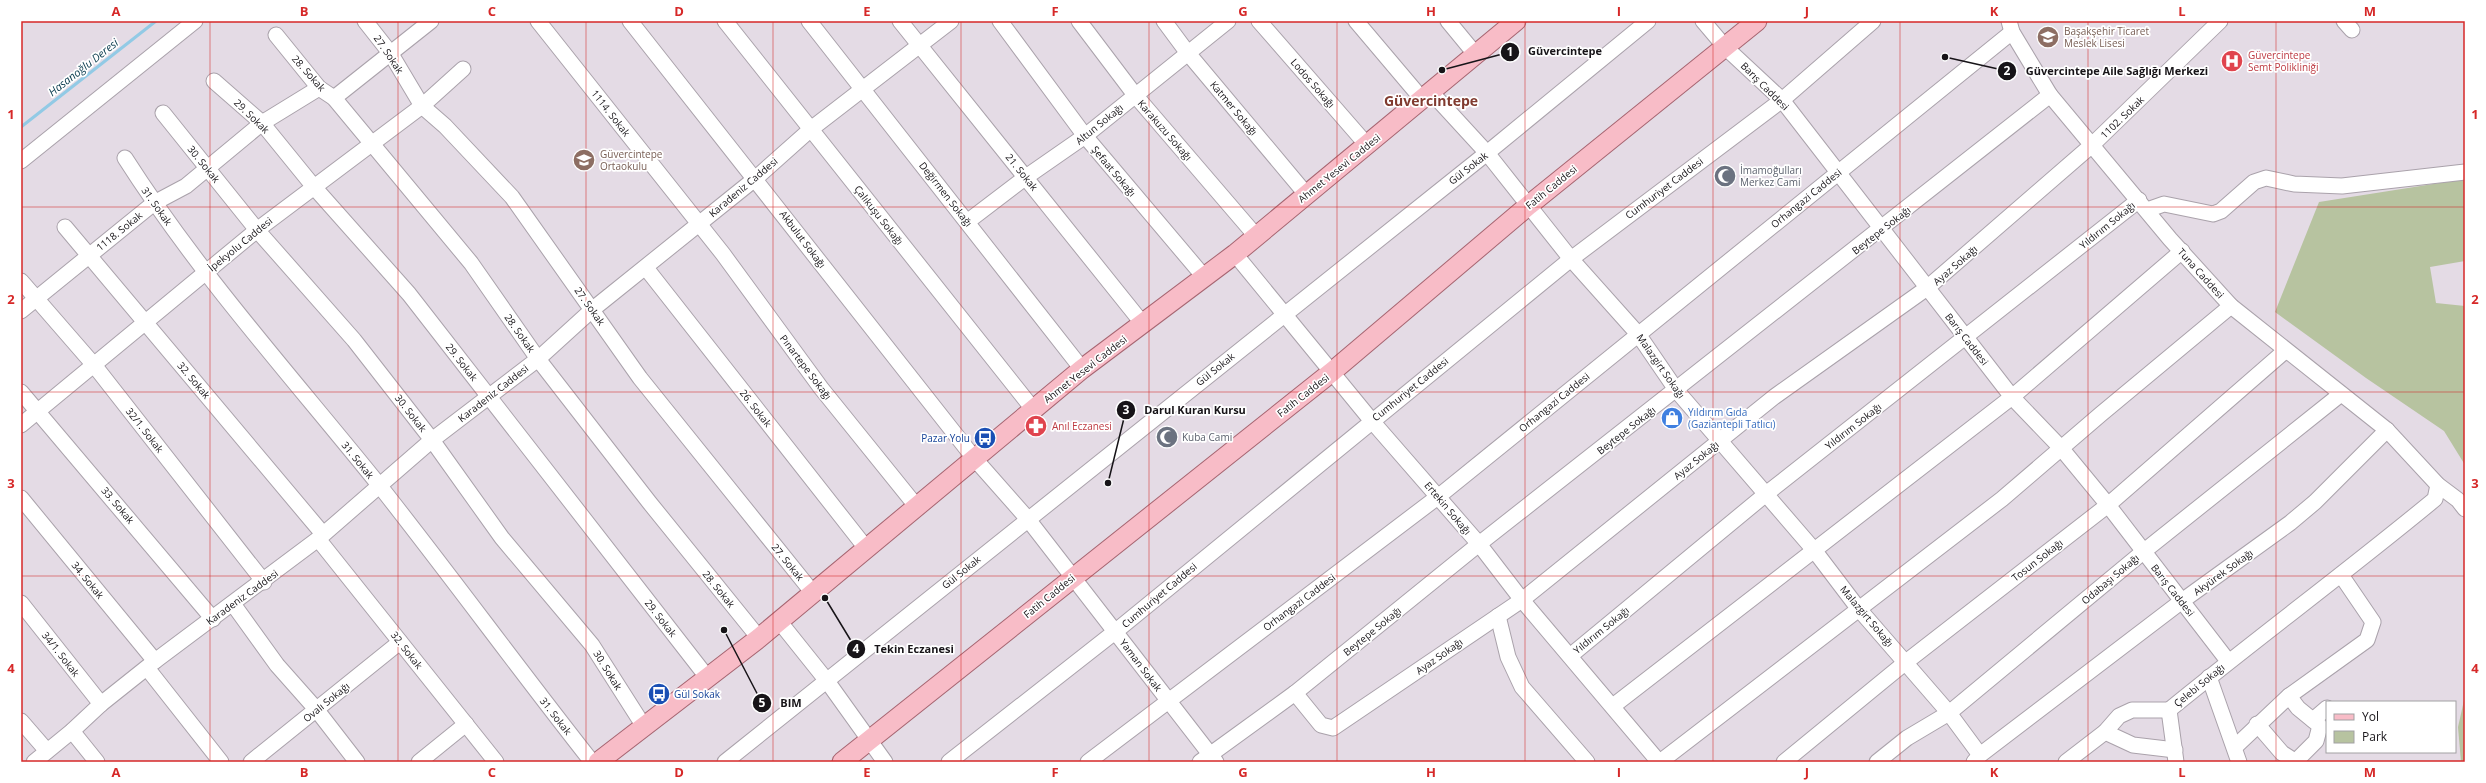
<svg xmlns="http://www.w3.org/2000/svg" width="2486" height="783" viewBox="0 0 2486 783" font-family="'Open Sans',sans-serif">
<style>
.green{fill:#b7c3a0}
.lines{fill:none;stroke-linecap:round;stroke-linejoin:round}
.stream{stroke:#92cae5;stroke-width:3}
.minor-casing{stroke:#aaa2ab;stroke-width:17}
.major-casing{stroke:#a66571;stroke-width:21}
.minor{stroke:#fff;stroke-width:15}
.major{stroke:#f8bcc7;stroke-width:19}
.grid{fill:none;stroke:#d62828;stroke-width:1;stroke-opacity:0.55}
.labels{text-anchor:middle;dominant-baseline:central;stroke-width:3.5;stroke-linejoin:round;paint-order:stroke}
.education-label{font-size:10px;fill:#785e54;stroke:#fff;text-anchor:start}
.street-label{font-size:10px;fill:#171418;stroke:#fff}
.health-label{font-size:10px;fill:#be3a42;stroke:#fff;text-anchor:start}
.worship-label{font-size:10px;fill:#5b616d;stroke:#fff;text-anchor:start}
.shop-label{font-size:10px;fill:#366cbe;stroke:#fff;text-anchor:start}
.transit-label{font-size:10px;fill:#164399;stroke:#fff;text-anchor:end}
.water-label{font-size:11px;font-style:italic;fill:#07394c;stroke:#fff}
.district-label{font-size:14px;font-weight:bold;fill:#803a2f;stroke:#fff}
.leader{fill:none;stroke:#171418;stroke-width:1.5}
.callout-dot{fill:#171418;stroke:#fff;stroke-width:1.5}
.mark-label{font-size:12px;text-anchor:middle;font-weight:bold;fill:#fff}
.callout-label{font-size:11px;text-anchor:middle;font-weight:bold;fill:#171418;stroke:#fff;stroke-width:3.5;stroke-linejoin:round;paint-order:stroke}
.neatline{fill:none;stroke:#d62828;stroke-width:1.5}
.grid-label{font-size:13px;text-anchor:middle;font-weight:bold;fill:#d62828}
</style>
<rect width="100%" height="100%" fill="#e4dbe5"/>
<g class="green">
<path d="M2465,179V261L2430,267L2436,303L2465,306V465L2444,431L2366,378L2275,312L2319,202Z"/>
<path d="M2465,696V762H2461L2458,727Z"/>
</g>
<g class="lines">
<path class="stream" d="M21,127L156,21"/>
<g class="minor-casing">
<g id="minor">
<path d="M365,21L391,54L422,106L445,126L512,197L640,378L813,593"/>
<path d="M538,21L723,254L821,388L917,507"/>
<path d="M630,21L974,458L1027,518L1216,762"/>
<path d="M725,21L1033,409"/>
<path d="M809,21L1082,369"/>
<path d="M900,21L1143,324"/>
<path d="M1000,21L1085,136L1205,278"/>
<path d="M1079,21L1135,95L1256,236"/>
<path d="M1164,21L1187,52L1306,194"/>
<path d="M1259,21L1367,145"/>
<path d="M1356,21L1422,99"/>
<path d="M1448,21L1476,55"/>
<path d="M1703,21L1725,47L1782,100L2012,397L2061,448L2108,505L2228,661"/>
<path d="M2009,21L2012,32L2050,95L2170,239L2231,306L2387,430L2438,485L2458,500L2465,509"/>
<path d="M2344,21L2352,30"/>
<path d="M276,35L319,88L334,98L471,263L538,359L649,502L759,638"/>
<path d="M214,81L262,123L314,187L409,294L707,677"/>
<path d="M1431,92L1487,153L1571,259L1638,334L1677,391L1814,550L1858,608L1949,713L1980,755"/>
<path d="M334,98L431,21"/>
<path d="M163,113L257,230L354,340L432,440L502,538L592,645L643,725"/>
<path d="M125,158C199,274 292,377 379,485C451,576 520,671 592,762"/>
<path d="M21,161L195,21"/>
<path d="M2147,210L2164,204L2213,214L2221,211L2254,182L2266,178L2294,184L2342,186L2465,172"/>
<path d="M967,222L1026,177L1085,136L1228,21"/>
<path d="M65,227L323,534"/>
<path d="M1235,254L1371,420L1479,544L1522,600L1659,762"/>
<path d="M646,268L866,548"/>
<path d="M21,281L94,365L264,582"/>
<path d="M21,311L154,203L186,186L262,123L319,88"/>
<path d="M21,392L213,619"/>
<path d="M21,425L257,230L422,106L463,69"/>
<path d="M21,498L155,661"/>
<path d="M318,539L496,762"/>
<path d="M21,603L101,704"/>
<path d="M233,604L277,665L316,709L357,762"/>
<path d="M1498,616L1508,657L1522,687L1587,762"/>
<path d="M779,621L827,681L885,762"/>
<path d="M1570,656L1766,494L2139,200"/>
<path d="M147,668L221,762"/>
<path d="M2209,677L2239,762"/>
<path d="M1295,693L1321,725L1333,728L1522,600L1774,397L1927,288L2092,145L2220,21"/>
<path d="M2289,696L2298,708L2320,726L2316,741L2295,762"/>
<path d="M1613,706L2012,397L2182,251"/>
<path d="M2313,720L2327,708"/>
<path d="M21,721L47,751"/>
<path d="M2257,724L2282,753L2296,762"/>
<path d="M72,731L97,762"/>
<path d="M2105,732L2133,745L2175,750"/>
<path d="M2236,746L2289,696L2367,640L2373,622L2341,575"/>
<path d="M34,762L72,731L101,704L155,661L318,539L432,440L538,359L593,309L756,178L811,129L951,21"/>
<path d="M251,762L400,642"/>
<path d="M419,762L466,724"/>
<path d="M725,762L1487,153L1648,21"/>
<path d="M949,762L1116,631L1571,259L1782,100L1873,21"/>
<path d="M1088,762L1439,496L2012,32"/>
<path d="M1200,762L1295,693L1479,544L2050,95"/>
<path d="M1660,762L2002,499L2101,414L2231,306"/>
<path d="M1784,762L1906,662L2108,505L2285,351"/>
<path d="M1877,762L1907,738L1949,713L2143,552L2341,394"/>
<path d="M1974,762L1980,755L2182,601L2290,523L2315,502L2387,430"/>
<path d="M2066,762L2105,732L2119,716L2132,710H2169"/>
<path d="M2176,762L2169,710C2257,638 2348,571 2435,499L2438,485"/>
</g>
</g>
<g class="major-casing">
<g id="major">
<path d="M598,762L759,638L1082,369L1235,254L1516,21"/>
<path d="M842,762L1333,371L1529,205L1757,21"/>
</g>
</g>
<use href="#minor" class="minor"/>
<use href="#major" class="major"/>
</g>
<path class="grid" d="M210,21V762M398,21V762M586,21V762M773,21V762M961,21V762M1149,21V762M1337,21V762M1525,21V762M1713,21V762M1900,21V762M2088,21V762M2276,21V762M21,207H2465M21,392H2465M21,576H2465"/>
<defs>
<g id="school-disc" transform="scale(1.15)"><circle r="9.5" fill="#8d6e63" stroke="#fff"/><path d="M0-5L7-2L0 1L-7-2ZM-4 1L0 2.5L4 1V4Q0 6-4 4Z" fill="#fff"/></g>
<g id="hospital-disc" transform="scale(1.15)"><circle r="9.5" fill="#e0444e" stroke="#fff"/><path d="M-5-5h3v3.5h4V-5h3V5h-3V1.5h-4V5h-3Z" fill="#fff"/></g>
<g id="mosque-disc" transform="scale(1.15)"><circle r="9.5" fill="#6b7280" stroke="#fff"/><path d="M3.5-4.9A6 6 0 1 0 3.5 4.9A5 5 0 1 1 3.5-4.9Z" fill="#fff"/></g>
<g id="shop-disc" transform="scale(1.15)"><circle r="9.5" fill="#3f7fe0" stroke="#fff"/><path d="M-5-2.5h2.3a2.7 3.5 0 0 1 5.4 0H5L5.5 6h-11ZM-1.5-2.5h3a1.5 2.3 0 0 0-3 0Z" fill="#fff"/></g>
<g id="pharmacy-disc" transform="scale(1.15)"><circle r="9.5" fill="#e0444e" stroke="#fff"/><path d="M-2-6h4v4h4v4h-4v4h-4v-4h-4v-4h4Z" fill="#fff"/></g>
<g id="bus-disc" transform="scale(1.15)"><circle r="9.5" fill="#1a4fb4" stroke="#fff"/><path d="M-5-6H5V4H4V6H2V4H-2V6H-4V4H-5ZM-3.5-4V0h7V-4ZM-3.5 1.2v1.5H-2V1.2ZM2 1.2v1.5H3.5V1.2Z" fill="#fff"/></g>
</defs>
<g fill-rule="evenodd">
<use href="#school-disc" x="2048" y="37"/>
<use href="#hospital-disc" x="2232" y="61"/>
<use href="#school-disc" x="584" y="160"/>
<use href="#mosque-disc" x="1725" y="176"/>
<use href="#shop-disc" x="1672" y="418"/>
<use href="#pharmacy-disc" x="1036" y="426"/>
<use href="#mosque-disc" x="1167" y="437"/>
<use href="#bus-disc" x="985" y="438"/>
<use href="#bus-disc" x="659" y="694"/>
</g>
<g class="labels">
<g class="education-label">
<text x="2064" y="31">Başakşehir Ticaret<tspan x="2064" dy="12">Meslek Lisesi</tspan></text>
<text x="600" y="154">Güvercintepe<tspan x="600" dy="12">Ortaokulu</tspan></text>
</g>
<g class="street-label">
<text transform="translate(389 54) rotate(56)">27. Sokak</text>
<text transform="translate(309 73) rotate(48)">28. Sokak</text>
<text transform="translate(1313 83) rotate(49)">Lodos Sokağı</text>
<text transform="translate(1765 86) rotate(45)">Barış Caddesi</text>
<text transform="translate(1234 108) rotate(50)">Katmer Sokağı</text>
<text transform="translate(611 113) rotate(52)">1114. Sokak</text>
<text transform="translate(252 116) rotate(44)">29. Sokak</text>
<text transform="translate(2122 117) rotate(-44)">1102. Sokak</text>
<text transform="translate(1099 124) rotate(-39)">Altun Sokağı</text>
<text transform="translate(1165 130) rotate(49)">Karakuzu Sokağı</text>
<text transform="translate(204 164) rotate(51)">30. Sokak</text>
<text transform="translate(1339 168) rotate(-39)">Ahmet Yesevi Caddesi</text>
<text transform="translate(1468 168) rotate(-38)">Gül Sokak</text>
<text transform="translate(1114 171) rotate(50)">Şefaat Sokağı</text>
<text transform="translate(1022 172) rotate(51)">21. Sokak</text>
<text transform="translate(743 187) rotate(-40)">Karadeniz Caddesi</text>
<text transform="translate(1551 187) rotate(-39)">Fatih Caddesi</text>
<text transform="translate(1664 188) rotate(-37)">Cumhuriyet Caddesi</text>
<text transform="translate(946 194) rotate(52)">Değirmen Sokağı</text>
<text transform="translate(1806 198) rotate(-39)">Orhangazi Caddesi</text>
<text transform="translate(157 206) rotate(55)">31. Sokak</text>
<text transform="translate(879 215) rotate(52)">Çalıkuşu Sokağı</text>
<text transform="translate(2107 225) rotate(-39)">Yıldırım Sokağı</text>
<text transform="translate(1881 230) rotate(-38)">Beytepe Sokağı</text>
<text transform="translate(119 231) rotate(-39)">1118. Sokak</text>
<text transform="translate(803 239) rotate(53)">Akbulut Sokağı</text>
<text transform="translate(240 244) rotate(-39)">İpekyolu Caddesi</text>
<text transform="translate(1955 265) rotate(-41)">Ayaz Sokağı</text>
<text transform="translate(2201 273) rotate(48)">Tuna Caddesi</text>
<text transform="translate(590 306) rotate(55)">27. Sokak</text>
<text transform="translate(520 333) rotate(55)">28. Sokak</text>
<text transform="translate(1967 339) rotate(52)">Barış Caddesi</text>
<text transform="translate(462 362) rotate(52)">29. Sokak</text>
<text transform="translate(1661 366) rotate(55)">Malazgirt Sokağı</text>
<text transform="translate(806 367) rotate(53)">Pınartepe Sokağı</text>
<text transform="translate(1085 369) rotate(-38)">Ahmet Yesevi Caddesi</text>
<text transform="translate(1215 369) rotate(-39)">Gül Sokak</text>
<text transform="translate(194 380) rotate(50)">32. Sokak</text>
<text transform="translate(1410 389) rotate(-39)">Cumhuriyet Caddesi</text>
<text transform="translate(493 393) rotate(-38)">Karadeniz Caddesi</text>
<text transform="translate(1303 395) rotate(-38)">Fatih Caddesi</text>
<text transform="translate(1554 402) rotate(-39)">Orhangazi Caddesi</text>
<text transform="translate(756 408) rotate(52)">26. Sokak</text>
<text transform="translate(411 413) rotate(52)">30. Sokak</text>
<text transform="translate(1853 426) rotate(-38)">Yıldırım Sokağı</text>
<text transform="translate(145 430) rotate(52)">32/1. Sokak</text>
<text transform="translate(1626 430) rotate(-38)">Beytepe Sokağı</text>
<text transform="translate(358 460) rotate(51)">31. Sokak</text>
<text transform="translate(1696 460) rotate(-39)">Ayaz Sokağı</text>
<text transform="translate(118 505) rotate(50)">33. Sokak</text>
<text transform="translate(1448 508) rotate(50)">Ertekin Sokağı</text>
<text transform="translate(2037 560) rotate(-38)">Tosun Sokağı</text>
<text transform="translate(788 562) rotate(51)">27. Sokak</text>
<text transform="translate(961 572) rotate(-39)">Gül Sokak</text>
<text transform="translate(2223 572) rotate(-36)">Akyürek Sokağı</text>
<text transform="translate(2110 579) rotate(-40)">Odabaşı Sokağı</text>
<text transform="translate(88 580) rotate(51)">34. Sokak</text>
<text transform="translate(719 589) rotate(51)">28. Sokak</text>
<text transform="translate(2173 590) rotate(52)">Barış Caddesi</text>
<text transform="translate(1159 595) rotate(-40)">Cumhuriyet Caddesi</text>
<text transform="translate(1049 596) rotate(-39)">Fatih Caddesi</text>
<text transform="translate(242 597) rotate(-36)">Karadeniz Caddesi</text>
<text transform="translate(1299 602) rotate(-37)">Orhangazi Caddesi</text>
<text transform="translate(1867 616) rotate(50)">Malazgirt Sokağı</text>
<text transform="translate(661 618) rotate(52)">29. Sokak</text>
<text transform="translate(1601 630) rotate(-39)">Yıldırım Sokağı</text>
<text transform="translate(1372 631) rotate(-39)">Beytepe Sokağı</text>
<text transform="translate(407 650) rotate(52)">32. Sokak</text>
<text transform="translate(61 654) rotate(52)">34/1. Sokak</text>
<text transform="translate(1439 656) rotate(-35)">Ayaz Sokağı</text>
<text transform="translate(1141 665) rotate(53)">Yaman Sokak</text>
<text transform="translate(608 670) rotate(58)">30. Sokak</text>
<text transform="translate(2199 685) rotate(-39)">Çelebi Sokağı</text>
<text transform="translate(326 702) rotate(-39)">Ovalı Sokağı</text>
<text transform="translate(556 716) rotate(52)">31. Sokak</text>
</g>
<g class="health-label">
<text x="2248" y="55">Güvercintepe<tspan x="2248" dy="12">Semt Polikliniği</tspan></text>
<text x="1052" y="426">Anıl Eczanesi</text>
</g>
<g class="worship-label">
<text x="1740" y="170">İmamoğulları<tspan x="1740" dy="12">Merkez Cami</tspan></text>
<text x="1182" y="437">Kuba Cami</text>
</g>
<g class="shop-label">
<text x="1688" y="412">Yıldırım Gıda<tspan x="1688" dy="12">(Gaziantepli Tatlıcı)</tspan></text>
</g>
<g class="transit-label">
<text x="970" y="438">Pazar Yolu</text>
<text x="674" y="694" text-anchor="start">Gül Sokak</text>
</g>
<g class="water-label">
<text transform="translate(83 67) rotate(-38)">Hasanoğlu Deresi</text>
</g>
<g class="district-label">
<text x="1431" y="100">Güvercintepe</text>
</g>
</g>
<path class="leader" d="M1442 70L1510 52M1945 57L2007 71M1108 483L1126 410M825 598L856 649M724 630L762 703"/>
<g class="callout-dot">
<circle cx="1442" cy="70" r="4"/>
<circle cx="1945" cy="57" r="4"/>
<circle cx="1108" cy="483" r="4"/>
<circle cx="825" cy="598" r="4"/>
<circle cx="724" cy="630" r="4"/>
<circle cx="1510" cy="52" r="10"/>
<circle cx="2007" cy="71" r="10"/>
<circle cx="1126" cy="410" r="10"/>
<circle cx="856" cy="649" r="10"/>
<circle cx="762" cy="703" r="10"/>
</g>
<g class="mark-label">
<text x="1510" y="56">1</text>
<text x="2007" y="75">2</text>
<text x="1126" y="414">3</text>
<text x="856" y="653">4</text>
<text x="762" y="707">5</text>
</g>
<g class="callout-label">
<text x="1565" y="55">Güvercintepe</text>
<text x="2117" y="75">Güvercintepe Aile Sağlığı Merkezi</text>
<text x="1195" y="414">Darul Kuran Kursu</text>
<text x="914" y="653">Tekin Eczanesi</text>
<text x="791" y="707">BIM</text>
</g>
<rect width="2486" height="783" fill="none" stroke="#ffffff" stroke-width="44"/>
<rect x="2326" y="701" width="130" height="52" fill="#ffffff" stroke="#a2a1a3"/>
<rect x="2334" y="714" width="20" height="6" fill="#f8bcc7" stroke="#a2a1a3"/>
<text x="2362" y="721" font-size="12" fill="#171418">Yol</text>
<rect x="2334" y="731" width="20" height="12" fill="#b7c3a0" stroke="#a2a1a3"/>
<text x="2362" y="741" font-size="12" fill="#171418">Park</text>
<rect x="22" y="22" width="2442" height="739" class="neatline"/>
<g class="grid-label">
<text x="116" y="16">A</text>
<text x="304" y="16">B</text>
<text x="492" y="16">C</text>
<text x="679" y="16">D</text>
<text x="867" y="16">E</text>
<text x="1055" y="16">F</text>
<text x="1243" y="16">G</text>
<text x="1431" y="16">H</text>
<text x="1619" y="16">I</text>
<text x="1807" y="16">J</text>
<text x="1994" y="16">K</text>
<text x="2182" y="16">L</text>
<text x="2370" y="16">M</text>
<text x="11" y="119">1</text>
<text x="2475" y="119">1</text>
<text x="11" y="304">2</text>
<text x="2475" y="304">2</text>
<text x="11" y="488">3</text>
<text x="2475" y="488">3</text>
<text x="11" y="673">4</text>
<text x="2475" y="673">4</text>
<text x="116" y="777">A</text>
<text x="304" y="777">B</text>
<text x="492" y="777">C</text>
<text x="679" y="777">D</text>
<text x="867" y="777">E</text>
<text x="1055" y="777">F</text>
<text x="1243" y="777">G</text>
<text x="1431" y="777">H</text>
<text x="1619" y="777">I</text>
<text x="1807" y="777">J</text>
<text x="1994" y="777">K</text>
<text x="2182" y="777">L</text>
<text x="2370" y="777">M</text>
</g>
</svg>
